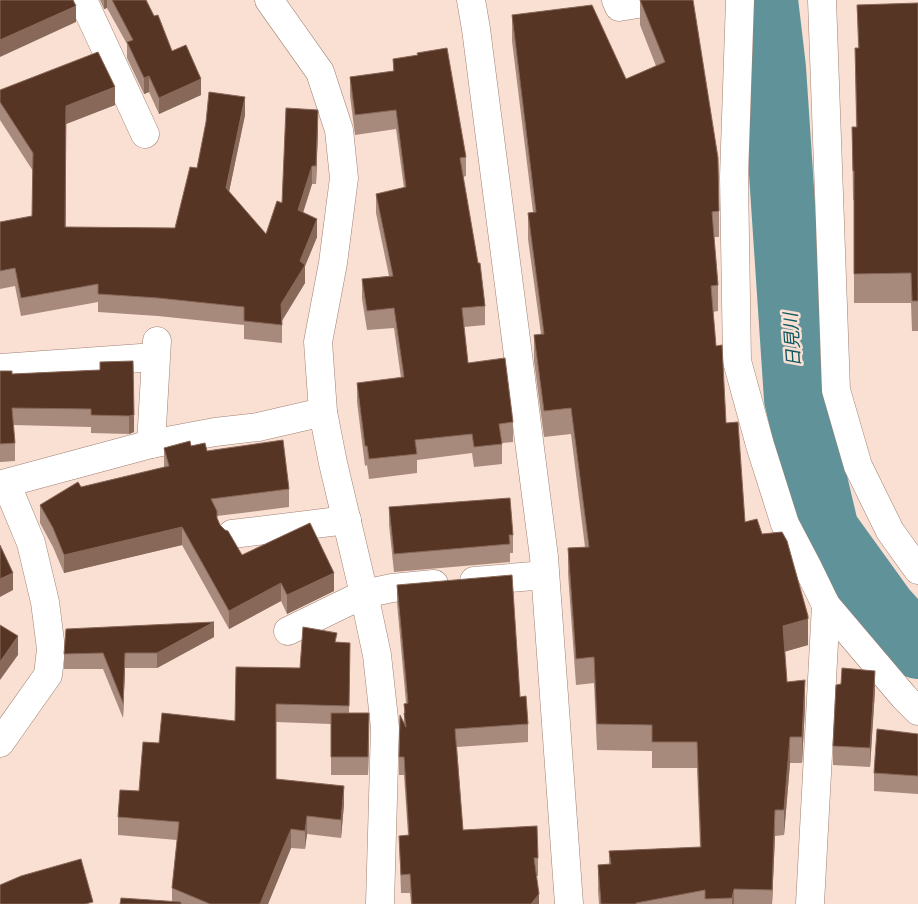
<svg xmlns="http://www.w3.org/2000/svg" width="918" height="904" viewBox="0 0 918 904" font-family="'Asap Condensed','Noto Sans JP',sans-serif">
<style>
.lines{fill:none;stroke-linecap:round;stroke-linejoin:round}
.river{stroke:#5f9299;stroke-width:64}
.street-casing{stroke:#9f8173;stroke-width:29}
.street{stroke:#fff;stroke-width:28}
.wall{fill:#a88a7c}
.shaded-wall{fill:#886859}
.building{fill:#573525;stroke:#886859}
.labels{text-anchor:middle;dominant-baseline:central;stroke-width:5;stroke-linejoin:round;paint-order:stroke}
.water-label{font-size:18px;font-style:italic;fill:#0c5860;stroke:#fadfd3}
</style>
<rect width="100%" height="100%" fill="#fadfd3"/>
<g class="lines">
<path class="river" d="M766,0L774,68L796,399L827,530L884,609L918,647"/>
<g class="street-casing">
<g id="street">
<path d="M83,0L145,134"/>
<path d="M269,0L320,72L339,130L344,178L333,263L318,342L323,412L333,463L364,594L377,655L385,728L380,904"/>
<path d="M471,0L476,29L544,557L569,904"/>
<path d="M616,0L619,7L662,0"/>
<path d="M740,0L734,177L737,361L760,445L785,524L807,566L826,605L904,697L918,711"/>
<path d="M822,0L836,390L858,466L890,531L918,570"/>
<path d="M0,368L155,357"/>
<path d="M151,444L157,341"/>
<path d="M232,534L347,520"/>
<path d="M474,581L545,575"/>
<path d="M288,631L364,594L392,588L434,584"/>
<path d="M0,743L48,675L51,649L45,602L31,543L6,483L151,444L215,432L258,427L323,412"/>
<path d="M810,904L826,605"/>
</g>
</g>
<use href="#street" class="street"/>
</g>
<g class="wall">
<path d="M100,0H146L172,51L201,95L159,114L149,92L144,94L127,58V44L107,8L104,9Z"/>
<path d="M640,0H693L719,211V237H714L718,285V311L713,312L716,346L726,423L745,522L762,534L808,645L784,652L787,682L805,706L802,763H790L784,835L775,836L772,904H599L598,891V865L609,864V851L700,847L697,768H652V751L597,750L594,683L576,685L568,574V548L585,547L571,434L544,437L534,361V335L541,334L528,239V213L533,212L512,41V15L626,79L656,66L640,25Z"/>
<path d="M918,3V331H912L911,303H854V200H853L852,127H856L855,48H858L857,5Z"/>
<path d="M393,59L466,157V176L463,177L485,306V325L464,327L468,363L513,422V442L502,443V464L474,467L472,453L417,460V473L369,479L367,465L365,466L357,402V383L401,378L394,328L367,330L362,299V279L389,276L376,213V194L404,188L396,129L355,135L350,96V77L393,71Z"/>
<path d="M0,90L115,105L66,124V227L175,228L197,168L245,115L229,192L266,234L318,128L316,184H312L303,213L317,237L305,266V283L282,321V343L244,339V325L158,316L98,312V302L21,316L15,286L0,289V222L32,216L33,171L0,120Z"/>
<path d="M133,361L134,432L129,434L91,433V427L13,425L15,443V461L0,462V371L12,374L100,370Z"/>
<path d="M191,446L207,451L289,489V507L217,516V520L220,525L242,555L334,591L287,614L281,601L229,629L182,545L64,573L53,547L40,523V505L81,487L164,467V448Z"/>
<path d="M389,507L513,535V553H510V562L394,572L389,525Z"/>
<path d="M397,585L520,697L528,724V742L457,747L463,830L538,858V876H536L539,904H411L410,893H401L399,836L408,835L404,775H399V757L404,722V704L406,703L397,603Z"/>
<path d="M214,637L157,668H125L123,718L103,669H64V654Z"/>
<path d="M337,642L350,643L349,713L369,731L368,775H331V724L276,722V779L344,804L341,838L307,834L305,849L291,848L268,904H120L172,902V888L177,840L118,835V817L139,791L159,743L235,721L300,668Z"/>
<path d="M875,690L870,767L833,765V746Z"/>
<path d="M918,734V794L874,791V773Z"/>
</g>
<g class="shaded-wall">
<path d="M104,0H107V8L104,9Z"/>
<path d="M76,6V22L0,57V40Z"/>
<path d="M149,76V92L144,94V78Z"/>
<path d="M201,79V95L159,114V98Z"/>
<path d="M115,87V105L66,124V106Z"/>
<path d="M245,97V115L226,206V188Z"/>
<path d="M318,110V128L316,184V166Z"/>
<path d="M312,166V184L298,228V210Z"/>
<path d="M317,219V237L305,266V283L281,322V304Z"/>
<path d="M134,415V432L129,434V416Z"/>
<path d="M182,527V545L64,573V555Z"/>
<path d="M13,573V590L0,597V579Z"/>
<path d="M334,573V591L287,614V595Z"/>
<path d="M281,583V601L229,629V611Z"/>
<path d="M808,616V645L783,652V626Z"/>
<path d="M214,622V637L157,668V653Z"/>
<path d="M18,636V655L0,680V662Z"/>
<path d="M125,653V668L123,718V703Z"/>
<path d="M875,671V690L870,767V748Z"/>
<path d="M805,680V706L802,763V737Z"/>
<path d="M369,713V731L368,775V757Z"/>
<path d="M790,737V763L784,835V810Z"/>
<path d="M344,786V804L341,838V820Z"/>
<path d="M775,810V836L772,904V890Z"/>
<path d="M307,816V834L305,849V831Z"/>
<path d="M291,829V848L268,904H260Z"/>
<path d="M734,889V904H732V898Z"/>
<path d="M539,894V904H531Z"/>
</g>
<g class="building">
<path d="M0,0H73L76,6L0,40Z"/>
<path d="M112,0H146L154,16L158,15L172,51L186,45L201,79L159,98L149,76L144,78L127,42L133,40Z"/>
<path d="M640,0H693L718,158L719,211L712,212L718,285L711,286L716,346L722,345L726,423L738,422L745,522L757,519L762,534L782,532L787,541L808,616V619L783,626L787,682L805,680L802,737H790L784,810H775L772,890L734,889L732,898L705,899V890L636,903V904H601L598,865L611,864L609,851L701,847L697,742H652V725L597,724L594,657L576,659L568,548L589,547L571,408L544,411L534,335L544,334L528,213L536,212L512,15L592,5L626,79L665,62Z"/>
<path d="M918,3V301H912L911,273L854,274V171H853L852,127H857L855,48H859L857,5Z"/>
<path d="M447,48L466,157L460,158L478,263H480L485,306L462,308L468,363L505,358L513,422L499,424L502,444L474,447L472,434L415,440L417,454L369,459L367,446H365L357,383L404,377L394,308L367,311L362,279L393,276L376,194L406,187L396,110L355,115L350,77L394,71L393,59L418,55L417,53Z"/>
<path d="M98,52L115,87L66,106L65,227L175,228L190,167L197,168L206,122L209,92L245,97L226,188L266,234L277,201L282,203L286,108L318,110L316,166H312L298,210L317,219L300,261L305,265L281,304L282,325L244,321V307L158,298L98,294V284L21,298L15,268L0,271V222L32,216L33,153L0,102V90Z"/>
<path d="M133,361L134,415L129,416L91,415V409L12,408L15,443L0,444V371H12V374L100,370V362Z"/>
<path d="M283,440L289,489L211,499L217,511V518L220,525L225,530L228,531L242,555L310,523L334,573L287,595L281,583L229,611L182,527L64,555L53,528L40,505L78,482L81,487L169,466L164,448L190,441L191,446L205,443L207,451Z"/>
<path d="M510,498L513,535H509L510,544L394,554L389,507Z"/>
<path d="M0,545L13,573L0,579Z"/>
<path d="M512,575L520,697L526,696L528,724L455,729L463,830L537,826L538,858H534L539,894L531,904H412L410,874L401,875L399,836L409,835L404,757H399L400,715L406,727L404,713H405L404,704L408,703L397,585Z"/>
<path d="M214,622L157,653H125L123,703L103,653L64,654L66,629Z"/>
<path d="M0,625L18,636L0,662Z"/>
<path d="M303,627L337,633L335,642L350,643L349,706L276,704V779L344,786L341,820L307,816L305,831L291,829L260,904H210L172,888L179,822L118,817L120,790L139,791L143,742L159,743L162,713L235,721L236,667L300,668Z"/>
<path d="M842,668L875,671L870,748L833,746L836,685L841,684Z"/>
<path d="M331,713H369L368,757H331Z"/>
<path d="M877,729L918,734V776L874,773Z"/>
<path d="M81,859L93,902L85,904H0V885L21,876Z"/>
<path d="M121,898L181,902V904H120Z"/>
</g>
<g class="labels">
<g class="water-label">
<text transform="translate(792 340) rotate(-94)">日見川</text>
</g>
</g>
</svg>
